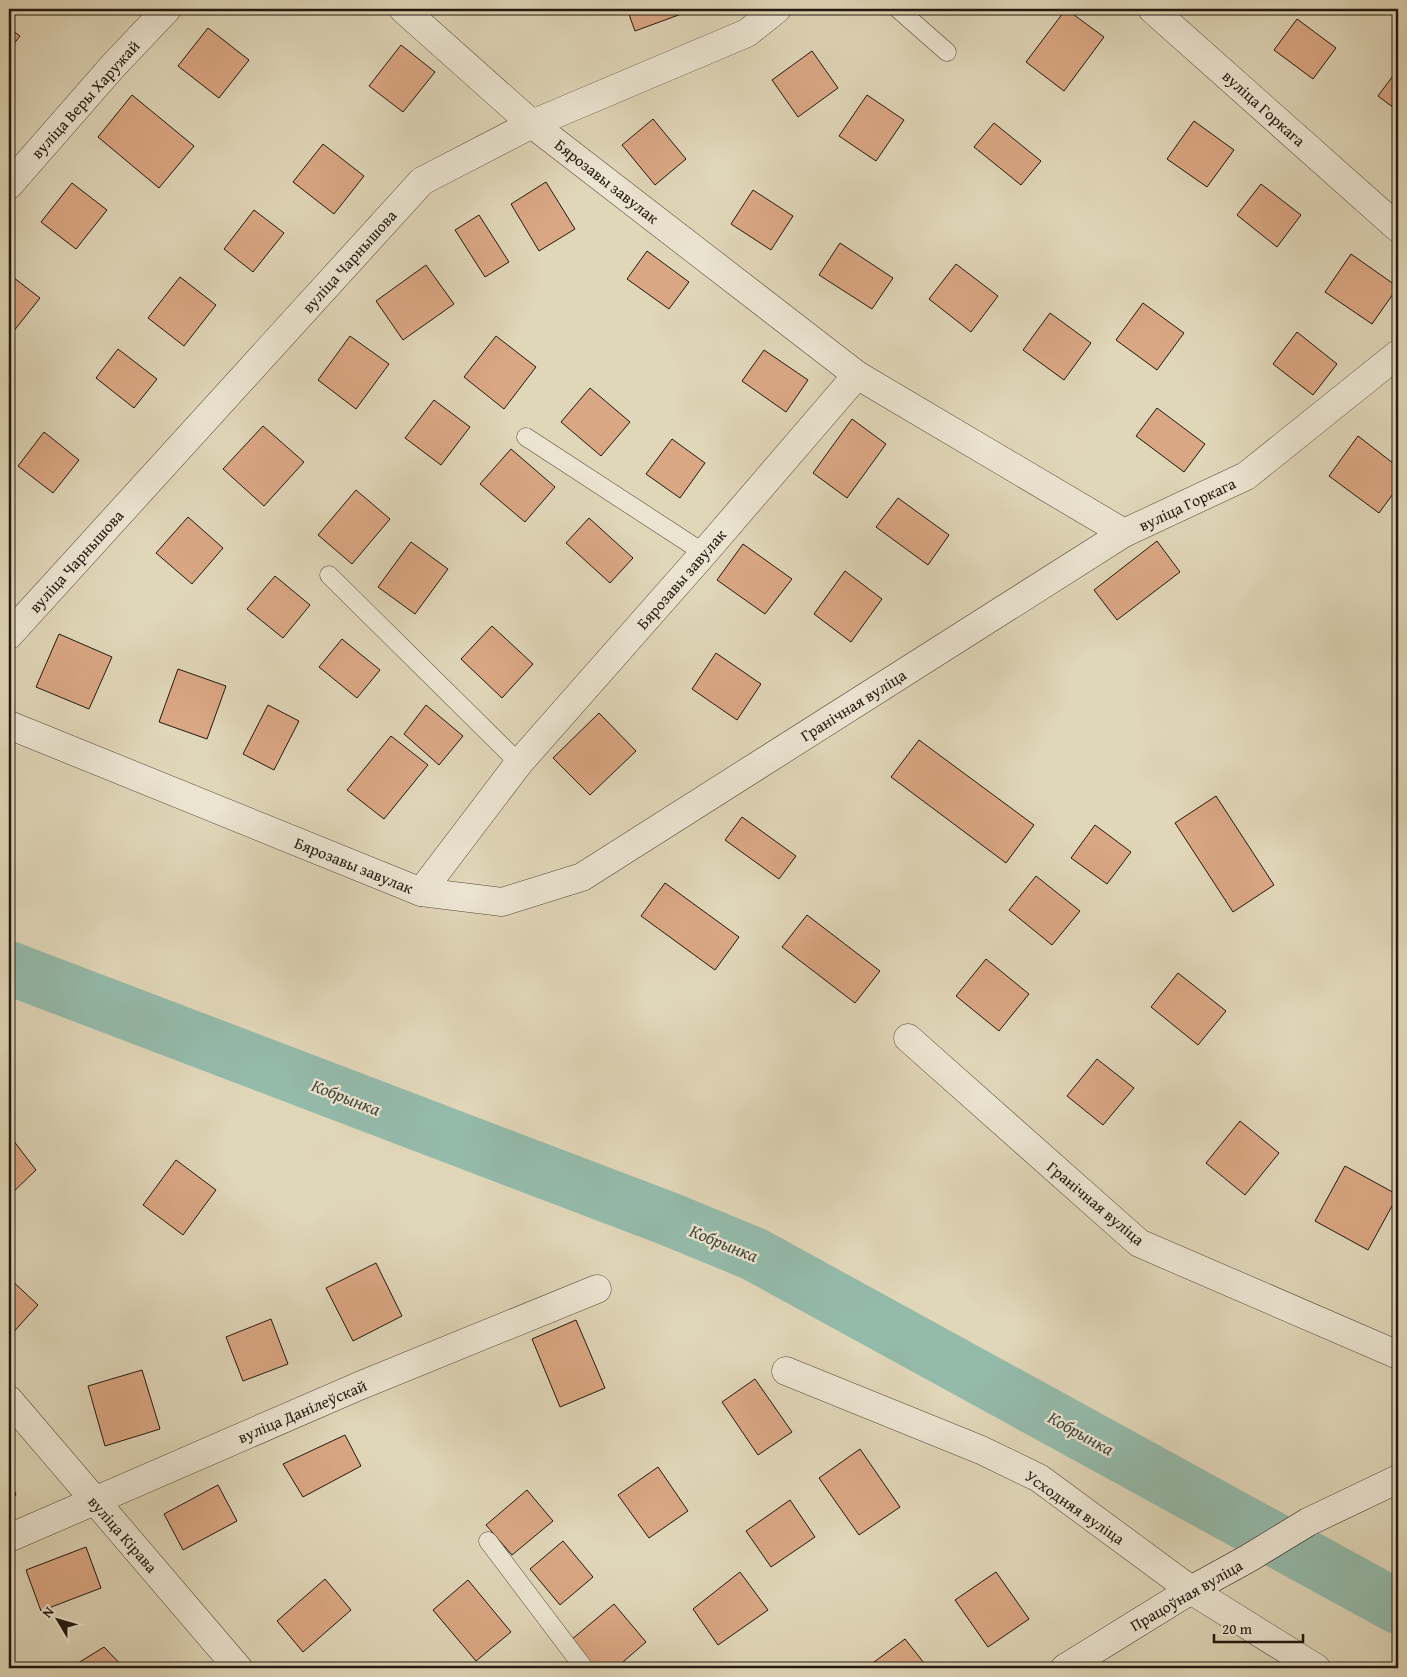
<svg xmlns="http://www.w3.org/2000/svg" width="1407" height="1677" viewBox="0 0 1407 1677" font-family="'Gentium Book Plus',serif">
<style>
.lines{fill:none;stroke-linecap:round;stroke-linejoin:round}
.river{stroke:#94baaa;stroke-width:54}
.building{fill:#daa784;stroke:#22180f}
.service-casing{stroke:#524839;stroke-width:19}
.minor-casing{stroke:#524839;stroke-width:29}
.secondary-casing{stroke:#22180f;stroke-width:29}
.service{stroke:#ebe4d1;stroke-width:18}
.minor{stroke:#ebe4d1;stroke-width:28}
.secondary{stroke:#ebe4d1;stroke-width:28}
.labels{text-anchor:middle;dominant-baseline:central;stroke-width:4.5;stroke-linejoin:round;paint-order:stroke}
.street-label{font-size:16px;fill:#22180f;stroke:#ebe4d1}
.water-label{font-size:18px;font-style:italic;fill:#44493e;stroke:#ebe4d1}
</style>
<rect width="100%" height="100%" fill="#e0d6b8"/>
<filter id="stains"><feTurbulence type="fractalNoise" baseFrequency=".004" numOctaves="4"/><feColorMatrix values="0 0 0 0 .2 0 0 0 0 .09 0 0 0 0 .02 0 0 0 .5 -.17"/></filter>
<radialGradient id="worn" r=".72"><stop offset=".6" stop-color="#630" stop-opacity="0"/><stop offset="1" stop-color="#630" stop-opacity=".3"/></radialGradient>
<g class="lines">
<path class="river" d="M9,968L669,1219L754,1254L1398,1607"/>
</g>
<g class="building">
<path d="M627,9H683L684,13L635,31Z"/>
<path d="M1066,9L1104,37L1064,91L1026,62Z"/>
<path d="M1297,19L1336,48L1313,79L1274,50Z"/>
<path d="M9,28L20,36L9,50Z"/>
<path d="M208,28L249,60L219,98L178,66Z"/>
<path d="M401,45L435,72L403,112L369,86Z"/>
<path d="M812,51L838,88L798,117L772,80Z"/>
<path d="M1398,69V111L1378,96Z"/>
<path d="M132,95L194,146L159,188L98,137Z"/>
<path d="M867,95L904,120L876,161L839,136Z"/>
<path d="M653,119L686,159L655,185L622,145Z"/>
<path d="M1194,121L1234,150L1207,187L1167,159Z"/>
<path d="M994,123L1041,161L1021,185L974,147Z"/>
<path d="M323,144L364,176L334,214L293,182Z"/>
<path d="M546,182L575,229L539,251L511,204Z"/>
<path d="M72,183L107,210L76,249L41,222Z"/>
<path d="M1261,184L1301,215L1277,247L1237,215Z"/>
<path d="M753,190L793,216L771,250L731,224Z"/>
<path d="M254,210L284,233L253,272L224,249Z"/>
<path d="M479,215L509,262L485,277L455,230Z"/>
<path d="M840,243L893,278L872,309L819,275Z"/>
<path d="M647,251L689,282L669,309L627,279Z"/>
<path d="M1351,254L1398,287L1372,324L1325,292Z"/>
<path d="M956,264L998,296L971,332L929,299Z"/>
<path d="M426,265L454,304L403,340L376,301Z"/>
<path d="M9,274L40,298L9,337Z"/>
<path d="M180,277L216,305L184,346L148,318Z"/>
<path d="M1143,303L1184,333L1157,370L1116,340Z"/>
<path d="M1050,313L1091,343L1064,380L1023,350Z"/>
<path d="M1297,332L1337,364L1313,395L1273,364Z"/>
<path d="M350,336L389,364L356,409L318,380Z"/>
<path d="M496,336L536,367L504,409L464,377Z"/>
<path d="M118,349L157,379L134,408L96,378Z"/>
<path d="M764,350L808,380L786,412L742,381Z"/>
<path d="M590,388L630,422L601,456L561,422Z"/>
<path d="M434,400L470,427L441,465L405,438Z"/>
<path d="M1157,408L1205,444L1184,472L1136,436Z"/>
<path d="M852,419L886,444L847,498L813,473Z"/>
<path d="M263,426L304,462L264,506L223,469Z"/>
<path d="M44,432L79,460L53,493L18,466Z"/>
<path d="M1358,436L1398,467V487L1379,513L1329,476Z"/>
<path d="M672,439L705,463L680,498L646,474Z"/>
<path d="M511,449L555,487L525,522L480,484Z"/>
<path d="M356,490L390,519L352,564L318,535Z"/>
<path d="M898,498L949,535L928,565L876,527Z"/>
<path d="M188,517L223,548L192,584L156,553Z"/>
<path d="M589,518L633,558L610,583L566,543Z"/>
<path d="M1157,541L1180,572L1117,620L1094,590Z"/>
<path d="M411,542L448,569L415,614L378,587Z"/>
<path d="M743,544L792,579L765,614L717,580Z"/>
<path d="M845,571L882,599L851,642L814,614Z"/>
<path d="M275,576L310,605L283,638L247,609Z"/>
<path d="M492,626L533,664L502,698L461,659Z"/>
<path d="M59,634L112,657L89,709L36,687Z"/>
<path d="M342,639L380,670L357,698L319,667Z"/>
<path d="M716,653L761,684L737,720L692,689Z"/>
<path d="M178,669L226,686L207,739L159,722Z"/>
<path d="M268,705L299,721L274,770L243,754Z"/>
<path d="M426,705L463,736L439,765L404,734Z"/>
<path d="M599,713L636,751L590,795L553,758Z"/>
<path d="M391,736L428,765L384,819L347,790Z"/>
<path d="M919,740L1034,825L1006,863L891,777Z"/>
<path d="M1216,796L1274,885L1233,912L1175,823Z"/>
<path d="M742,817L796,856L779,879L725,840Z"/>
<path d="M1095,825L1131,852L1107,884L1071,858Z"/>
<path d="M1036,876L1080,911L1052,945L1009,910Z"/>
<path d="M665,883L739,937L715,970L641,916Z"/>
<path d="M807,915L880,971L855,1003L782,947Z"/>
<path d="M986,959L1029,994L999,1031L956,996Z"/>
<path d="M1178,973L1226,1011L1198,1045L1151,1007Z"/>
<path d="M1097,1059L1134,1088L1103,1125L1067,1096Z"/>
<path d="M1240,1121L1279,1153L1245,1195L1206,1163Z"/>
<path d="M13,1140L36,1170L9,1196V1143Z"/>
<path d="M176,1160L216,1190L183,1235L143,1205Z"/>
<path d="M1345,1166L1398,1195L1368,1250L1315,1221Z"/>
<path d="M376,1263L402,1316L353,1341L326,1288Z"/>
<path d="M9,1278L38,1305L9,1337Z"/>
<path d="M271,1319L288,1364L243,1381L226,1337Z"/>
<path d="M576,1320L605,1388L560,1407L532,1339Z"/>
<path d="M142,1370L160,1429L105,1446L88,1386Z"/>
<path d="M755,1379L792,1432L758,1455L722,1402Z"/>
<path d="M345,1435L361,1466L303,1497L283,1464Z"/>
<path d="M860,1449L900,1507L859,1535L819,1478Z"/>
<path d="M658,1467L688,1511L649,1538L618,1495Z"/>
<path d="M9,1476L16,1495L9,1498Z"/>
<path d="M218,1485L237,1521L183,1550L164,1514Z"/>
<path d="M527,1490L553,1521L512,1555L486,1525Z"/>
<path d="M790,1500L815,1537L771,1567L746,1531Z"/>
<path d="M563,1541L593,1577L560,1605L530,1569Z"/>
<path d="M86,1547L101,1588L41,1611L26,1570Z"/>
<path d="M740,1572L768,1610L718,1645L693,1609Z"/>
<path d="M996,1572L1029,1619L988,1647L955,1600Z"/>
<path d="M325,1579L351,1610L303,1652L277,1621Z"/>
<path d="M468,1580L511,1632L476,1661L433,1610Z"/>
<path d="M614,1604L646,1642L616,1668H594L571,1640Z"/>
<path d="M905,1639L928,1668H866Z"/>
<path d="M104,1647L124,1668H70Z"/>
</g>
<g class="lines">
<g class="service-casing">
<g id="service">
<path d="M898,9L947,52"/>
<path d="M526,437L704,553"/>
<path d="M329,575L519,763"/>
<path d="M488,1541L584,1668"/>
</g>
</g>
<g class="minor-casing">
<g id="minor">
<path d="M403,9L532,124L857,375L1124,533L1246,476L1398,354"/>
<path d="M1152,9L1398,228"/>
<path d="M9,185L113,66L167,9"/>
<path d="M9,635L422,181L532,124L747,33L777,9"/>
<path d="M9,725L421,892L502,902L582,877L1124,533"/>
<path d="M421,892L519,763L704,553L857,375"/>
<path d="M908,1038L1139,1243L1398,1355"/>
<path d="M786,1371L981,1450L1039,1478L1191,1590L1316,1668"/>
<path d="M9,1400L238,1668"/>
<path d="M9,1538L359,1386L597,1289"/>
</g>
</g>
<g class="secondary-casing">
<path id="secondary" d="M1065,1668L1191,1590L1249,1558L1308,1522L1398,1479"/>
</g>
<use href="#service" class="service"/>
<use href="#minor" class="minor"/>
<use href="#secondary" class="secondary"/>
</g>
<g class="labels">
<g class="street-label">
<text transform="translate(85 99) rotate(-48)">вуліца Веры Харужай</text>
<text transform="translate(1264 108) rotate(42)">вуліца Горкага</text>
<text transform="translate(607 181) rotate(38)">Бярозавы завулак</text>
<text transform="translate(349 261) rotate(-48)">вуліца Чарнышова</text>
<text transform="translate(1187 504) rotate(-25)">вуліца Горкага</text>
<text transform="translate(76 561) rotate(-48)">вуліца Чарнышова</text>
<text transform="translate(681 579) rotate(-49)">Бярозавы завулак</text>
<text transform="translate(853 705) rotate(-32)">Гранічная вуліца</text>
<text transform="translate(354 865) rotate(22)">Бярозавы завулак</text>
<text transform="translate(1096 1203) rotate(40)">Гранічная вуліца</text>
<text transform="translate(302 1411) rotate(-23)">вуліца Данілеўскай</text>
<text transform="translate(1075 1507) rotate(35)">Усходняя вуліца</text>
<text transform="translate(123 1534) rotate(49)">вуліца Кірава</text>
<text transform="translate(1186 1595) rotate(-30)">Працоўная вуліца</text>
</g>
<g class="water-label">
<text transform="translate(346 1097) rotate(21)">Кобрынка</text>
<text transform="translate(724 1243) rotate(22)">Кобрынка</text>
<text transform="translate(1081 1433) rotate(29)">Кобрынка</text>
</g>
</g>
<rect width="1407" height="1677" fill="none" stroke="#e0d6b8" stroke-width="30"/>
<rect x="10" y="10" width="1387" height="1657" fill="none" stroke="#22180f" stroke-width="2.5"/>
<rect x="15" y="15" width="1377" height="1647" fill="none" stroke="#22180f"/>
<g transform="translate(58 1620) rotate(308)" stroke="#ebe4d1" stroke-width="4" paint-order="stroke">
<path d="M0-4L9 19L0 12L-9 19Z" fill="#22180f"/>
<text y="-8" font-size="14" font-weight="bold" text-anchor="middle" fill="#22180f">N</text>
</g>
<path d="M1214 1634v8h89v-8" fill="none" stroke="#22180f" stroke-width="2.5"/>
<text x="1222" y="1634" font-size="15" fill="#22180f" stroke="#ebe4d1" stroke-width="4" paint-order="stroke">20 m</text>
<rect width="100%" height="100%" filter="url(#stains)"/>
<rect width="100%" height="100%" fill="url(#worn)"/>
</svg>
